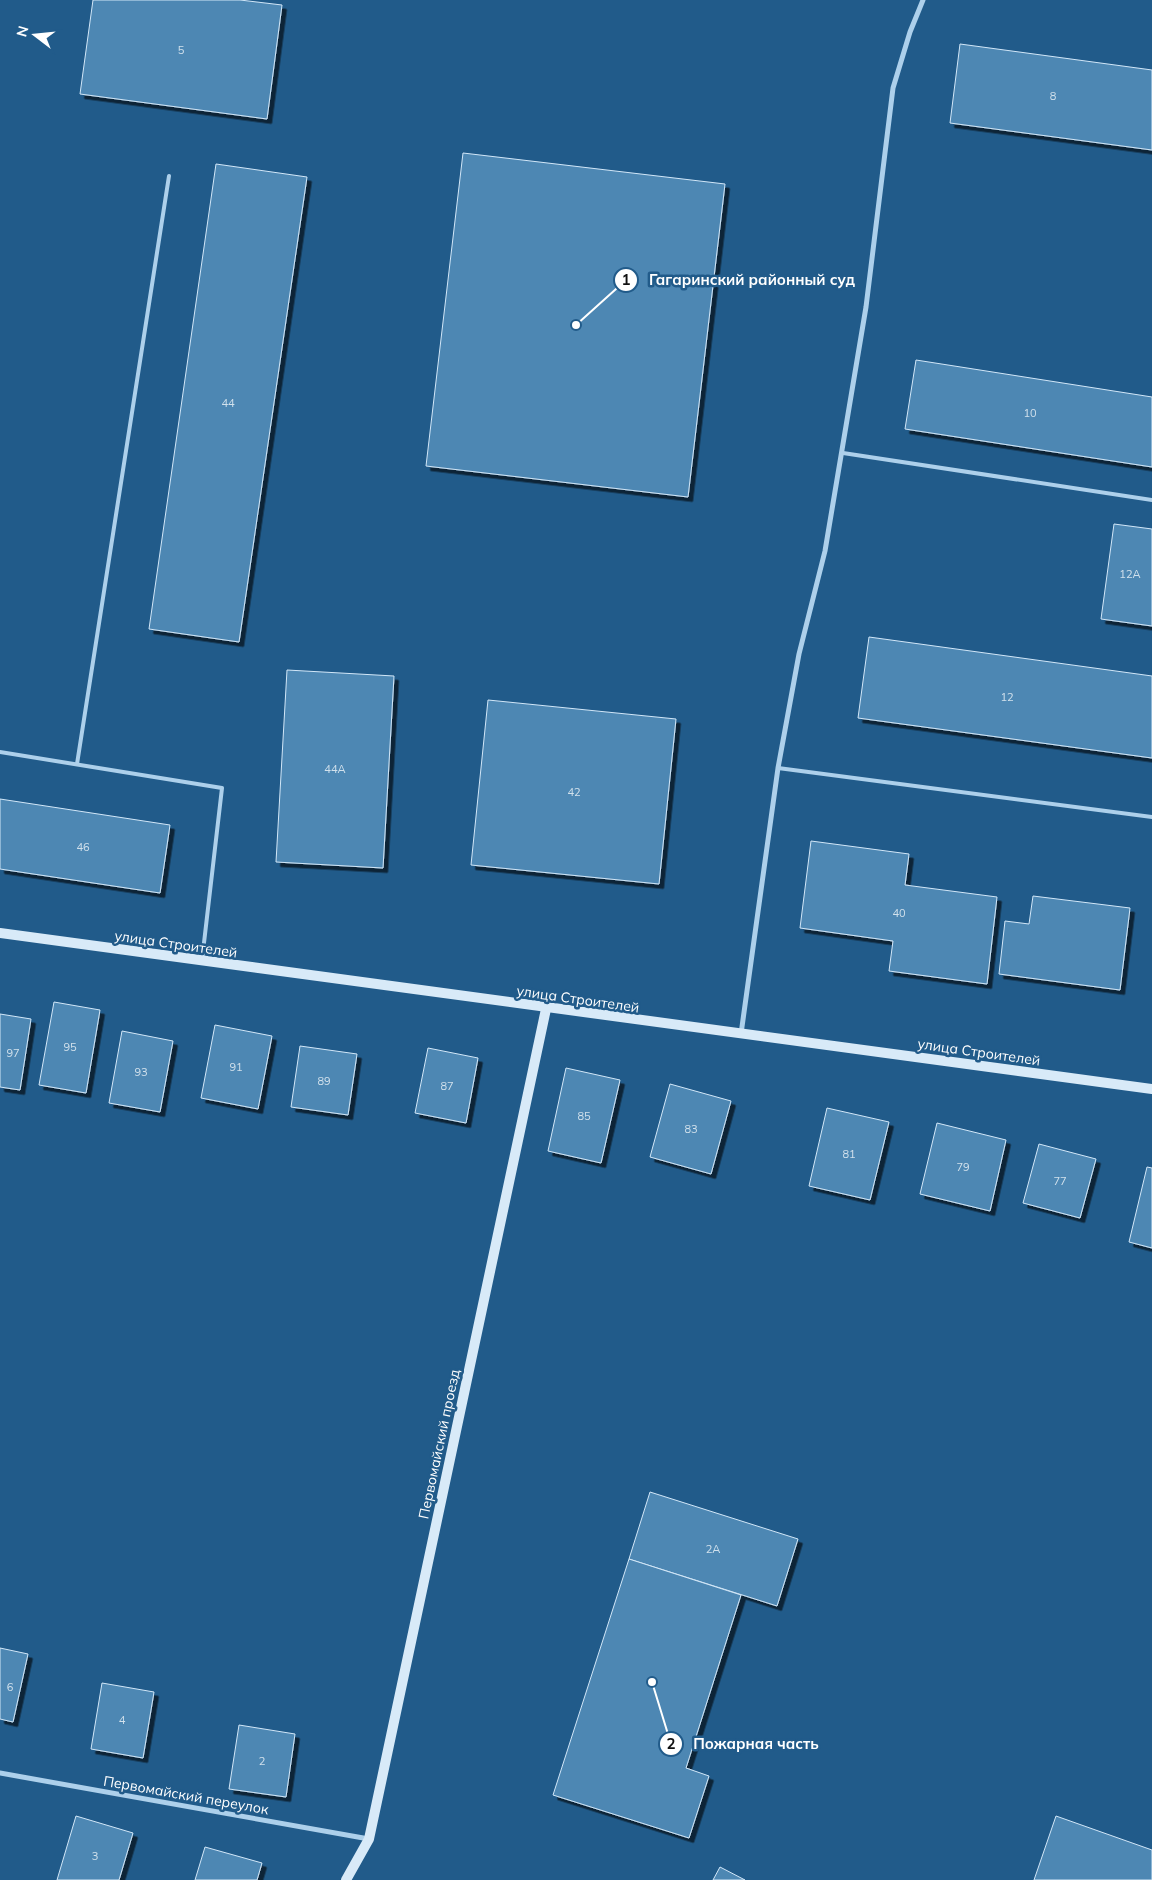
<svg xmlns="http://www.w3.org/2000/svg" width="1152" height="1880" viewBox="0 0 1152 1880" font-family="Mulish,sans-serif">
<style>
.building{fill:#4d87b3;stroke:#d2e7f8;filter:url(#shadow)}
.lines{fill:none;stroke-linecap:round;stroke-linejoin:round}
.lane{stroke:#add0eb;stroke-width:4}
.street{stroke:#add0eb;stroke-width:5}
.secondary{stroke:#d8eaf8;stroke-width:10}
.labels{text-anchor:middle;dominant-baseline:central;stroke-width:5;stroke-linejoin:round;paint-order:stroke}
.number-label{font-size:11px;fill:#d2e1ec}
.street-label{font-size:14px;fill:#fff;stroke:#215b8a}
.leader{fill:none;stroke:#fff;stroke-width:2}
.callout-dot{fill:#fff;stroke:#215b8a;stroke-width:2}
.mark-label{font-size:15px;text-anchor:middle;font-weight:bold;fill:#111}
.callout-label{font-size:15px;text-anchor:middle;font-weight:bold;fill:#fff;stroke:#215b8a;stroke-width:5;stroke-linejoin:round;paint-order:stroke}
</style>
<defs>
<filter id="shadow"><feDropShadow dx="4.5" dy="4.5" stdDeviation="0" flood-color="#0009"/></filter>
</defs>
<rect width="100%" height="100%" fill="#215b8a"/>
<g class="building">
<path d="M93,0H240L282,5L267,119L80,94Z"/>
<path d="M960,44L1152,70V150L950,123Z"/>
<path d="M463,153L725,184L688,497L426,466Z"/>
<path d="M216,164L307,177L239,642L149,629Z"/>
<path d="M916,360L1152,397V467L905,429Z"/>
<path d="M1114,524L1152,529V626L1101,619Z"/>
<path d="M869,637L1152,676V758L858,718Z"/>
<path d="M287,670L394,676L383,868L276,862Z"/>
<path d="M488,700L676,719L659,884L471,865Z"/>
<path d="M0,799L170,825L160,893L0,869Z"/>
<path d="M811,841L909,854L905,885L997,897L987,984L889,971L893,941L800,928Z"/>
<path d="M1033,896L1130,908L1120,990L999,974L1005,921L1029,924Z"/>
<path d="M54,1002L100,1010L86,1093L39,1085Z"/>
<path d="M0,1014L31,1019L20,1090L0,1087Z"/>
<path d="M215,1025L272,1036L258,1109L201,1098Z"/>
<path d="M122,1031L173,1041L160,1112L109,1103Z"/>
<path d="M300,1046L357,1054L348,1115L291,1107Z"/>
<path d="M428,1048L478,1058L466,1123L415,1113Z"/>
<path d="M566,1068L620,1080L601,1163L548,1151Z"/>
<path d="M670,1084L731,1101L711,1174L650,1157Z"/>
<path d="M827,1108L889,1122L870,1200L809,1186Z"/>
<path d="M937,1123L1006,1140L990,1211L920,1194Z"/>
<path d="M1039,1144L1096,1159L1080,1218L1023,1203Z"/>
<path d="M1147,1167L1152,1168V1248L1129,1242Z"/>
<path d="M650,1492L798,1539L777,1606L629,1559Z"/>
<path d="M629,1559L741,1595L686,1768L709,1776L689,1838L553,1795Z"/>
<path d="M0,1648L28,1654L13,1722L0,1719Z"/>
<path d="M102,1683L154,1692L143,1758L91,1749Z"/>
<path d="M239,1725L295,1734L286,1797L229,1789Z"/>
<path d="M76,1816L133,1833L119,1880H57Z"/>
<path d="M1056,1816L1152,1850V1880H1034Z"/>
<path d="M205,1847L262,1863L257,1880H195Z"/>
<path d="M720,1867L745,1880H713Z"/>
</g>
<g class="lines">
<g class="lane">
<path d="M843,453L1152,500"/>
<path d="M0,752L222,788L202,960"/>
<path d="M77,764L169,176"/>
<path d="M778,768L1152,817"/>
</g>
<g class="street">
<path d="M741,1034L778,768L799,654L825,551L866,307L893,88L910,32L923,0"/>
<path d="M0,1773L369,1839"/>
</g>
<g class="secondary">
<path d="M0,933L1152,1089"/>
<path d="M346,1880L369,1839L546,1009"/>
</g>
</g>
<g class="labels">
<g class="number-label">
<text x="181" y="50">5</text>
<text x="1053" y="96">8</text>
<text x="228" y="403">44</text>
<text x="1030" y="413">10</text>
<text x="1130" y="574">12А</text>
<text x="1007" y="697">12</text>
<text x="335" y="769">44А</text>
<text x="574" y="792">42</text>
<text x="83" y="847">46</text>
<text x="899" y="913">40</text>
<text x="70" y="1047">95</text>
<text x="13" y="1053">97</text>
<text x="236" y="1067">91</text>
<text x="141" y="1072">93</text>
<text x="324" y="1081">89</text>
<text x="447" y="1086">87</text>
<text x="584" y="1116">85</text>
<text x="691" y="1129">83</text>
<text x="849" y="1154">81</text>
<text x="963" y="1167">79</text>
<text x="1060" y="1181">77</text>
<text x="713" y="1549">2А</text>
<text x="10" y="1687">6</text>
<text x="122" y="1720">4</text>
<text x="262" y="1761">2</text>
<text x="95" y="1856">3</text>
</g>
<g class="street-label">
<text transform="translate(176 944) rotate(8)">улица Строителей</text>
<text transform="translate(578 999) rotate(8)">улица Строителей</text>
<text transform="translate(979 1052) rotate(8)">улица Строителей</text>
<text transform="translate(439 1444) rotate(-78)">Первомайский проезд</text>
<text transform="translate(186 1795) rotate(10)">Первомайский переулок</text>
</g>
</g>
<path class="leader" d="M576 325L626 280M652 1682L671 1744"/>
<g class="callout-dot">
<circle cx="576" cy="325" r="5"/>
<circle cx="652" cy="1682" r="5"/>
<circle cx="626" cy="280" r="12"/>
<circle cx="671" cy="1744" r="12"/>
</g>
<g class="mark-label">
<text x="626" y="285">1</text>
<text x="671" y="1749">2</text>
</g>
<g class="callout-label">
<text x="752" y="285">Гагаринский районный суд</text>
<text x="756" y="1749">Пожарная часть</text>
</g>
<g transform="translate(35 35) rotate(286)" stroke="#215b8a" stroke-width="4" paint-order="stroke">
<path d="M0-4L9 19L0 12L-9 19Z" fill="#ffffff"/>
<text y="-8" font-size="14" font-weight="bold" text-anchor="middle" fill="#ffffff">N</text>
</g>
</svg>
